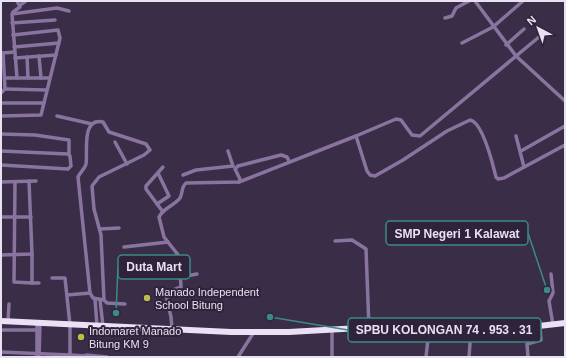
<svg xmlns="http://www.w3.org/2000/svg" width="566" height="358" viewBox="0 0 566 358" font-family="Arial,sans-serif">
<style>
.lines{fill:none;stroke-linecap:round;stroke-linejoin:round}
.street{stroke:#88749e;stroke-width:3.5}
.highway{stroke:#ebe1f6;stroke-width:6}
.poi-dot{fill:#bcbf44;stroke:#2f233c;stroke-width:1.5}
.labels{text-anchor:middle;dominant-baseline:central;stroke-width:4;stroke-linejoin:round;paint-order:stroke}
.poi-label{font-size:11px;fill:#e8e1f1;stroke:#2f233c;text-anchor:start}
.leader{fill:none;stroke:#3a8b88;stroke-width:1.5}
.callout-dot{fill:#3a8b88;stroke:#2f233c;stroke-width:1.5}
.callout{fill:#2f233c;stroke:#3a8b88;stroke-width:1.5}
.callout-label{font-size:12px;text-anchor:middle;font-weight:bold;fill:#e8e1f1}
</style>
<rect width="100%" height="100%" fill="#3a2d47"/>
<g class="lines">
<g class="street">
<path d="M475,1L516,56L565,101"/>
<path d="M20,5L26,1"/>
<path d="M13,12L20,7L17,1"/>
<path d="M445,18L452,16L456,8L469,1"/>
<path d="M12,23L55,20"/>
<path d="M462,43L493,27L523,1"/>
<path d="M506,45L524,29"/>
<path d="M14,47L59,43"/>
<path d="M1,53H3L5,89L1,93"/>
<path d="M3,53L14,52"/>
<path d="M39,56L41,78"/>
<path d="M27,57L28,78"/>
<path d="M15,58L56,55"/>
<path d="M5,78H50"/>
<path d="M17,78L12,14L57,8L69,11"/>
<path d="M5,89L47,90"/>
<path d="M1,103H44"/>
<path d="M1,116L41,115L60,38L58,30L13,35"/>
<path d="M57,116L92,124"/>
<path d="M1,134L35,135L69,140V155"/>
<path d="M356,136L396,119L401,120L412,135L420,136L539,37"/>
<path d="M516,136L524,167"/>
<path d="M115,142L127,164"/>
<path d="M1,151L68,154L70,156L71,166L68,169L1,165"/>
<path d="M228,151L233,166"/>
<path d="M521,151L565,126"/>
<path d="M183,175L196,170L233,166"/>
<path d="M1,182L36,181"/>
<path d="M15,182L14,282L32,283"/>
<path d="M239,182L240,179L235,169L238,166L281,155L287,157L289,161"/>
<path d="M157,204L169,196L158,173"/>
<path d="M163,212L146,189V186L163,167"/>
<path d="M1,217H31"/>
<path d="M100,229L119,228"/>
<path d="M335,241L352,240L366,249L369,328"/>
<path d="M124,247L168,242"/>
<path d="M32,254V283H39"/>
<path d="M1,255L32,254L29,181"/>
<path d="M551,274L553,293L549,301L553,325"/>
<path d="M181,277L197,274"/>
<path d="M67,295L90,293"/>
<path d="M95,299L97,326"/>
<path d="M100,300L103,326"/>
<path d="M104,300L93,298L90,293L78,177C80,172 85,169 86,164C88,152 81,117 103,122L109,132L146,144L150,150L144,155L99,177L92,186L94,209L101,235L104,300L107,303L125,304"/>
<path d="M8,321L9,304"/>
<path d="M37,323V357"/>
<path d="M172,329L171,317L166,295L168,292L181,287L179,256L164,237L159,217C163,208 174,206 180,198C183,193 181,187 186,183L239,182L356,136L367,171L370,175L375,176L403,160L447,131L470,120C483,122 493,165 496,177L498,179L504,178L565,145"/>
<path d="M332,329V357"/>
<path d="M1,330H37"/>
<path d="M1,352L70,355V325L65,278H52"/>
<path d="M70,355L86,356"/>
<path d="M86,355L107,357"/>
<path d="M39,357L40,324"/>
<path d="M238,357L254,332"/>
<path d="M426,357L429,330"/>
<path d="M469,357L471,330"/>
<path d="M528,357L527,344L541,340L540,326"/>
</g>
<path class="highway" d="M1,321L231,332H289L360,328L503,330L565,323"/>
</g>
<g class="poi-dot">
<circle cx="147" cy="298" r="4"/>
<circle cx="81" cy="337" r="4"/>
</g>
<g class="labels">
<g class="poi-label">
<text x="155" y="292">Manado Independent<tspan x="155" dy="13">School Bitung</tspan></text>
<text x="89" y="331">Indomaret Manado<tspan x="89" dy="13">Bitung KM 9</tspan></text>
</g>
</g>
<path class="leader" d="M547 290L528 233M116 313L118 267M270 317L348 330"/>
<g class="callout-dot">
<circle cx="547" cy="290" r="4"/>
<circle cx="116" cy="313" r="4"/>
<circle cx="270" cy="317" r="4"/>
</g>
<g class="callout">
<rect x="386" y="221" width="142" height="24" rx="4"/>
<rect x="118" y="255" width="72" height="24" rx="4"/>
<rect x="348" y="318" width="193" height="24" rx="4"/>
</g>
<g class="callout-label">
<text x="457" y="238">SMP Negeri 1 Kalawat</text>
<text x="154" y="271">Duta Mart</text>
<text x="444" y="334">SPBU KOLONGAN 74 . 953 . 31</text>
</g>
<rect width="566" height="358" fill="none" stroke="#e8e1f1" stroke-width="4"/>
<g transform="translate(538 28) rotate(319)" stroke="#2f233c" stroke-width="3" paint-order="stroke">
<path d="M0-3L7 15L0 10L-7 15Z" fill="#e8e1f1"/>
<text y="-6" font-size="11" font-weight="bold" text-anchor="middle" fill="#e8e1f1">N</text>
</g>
</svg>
